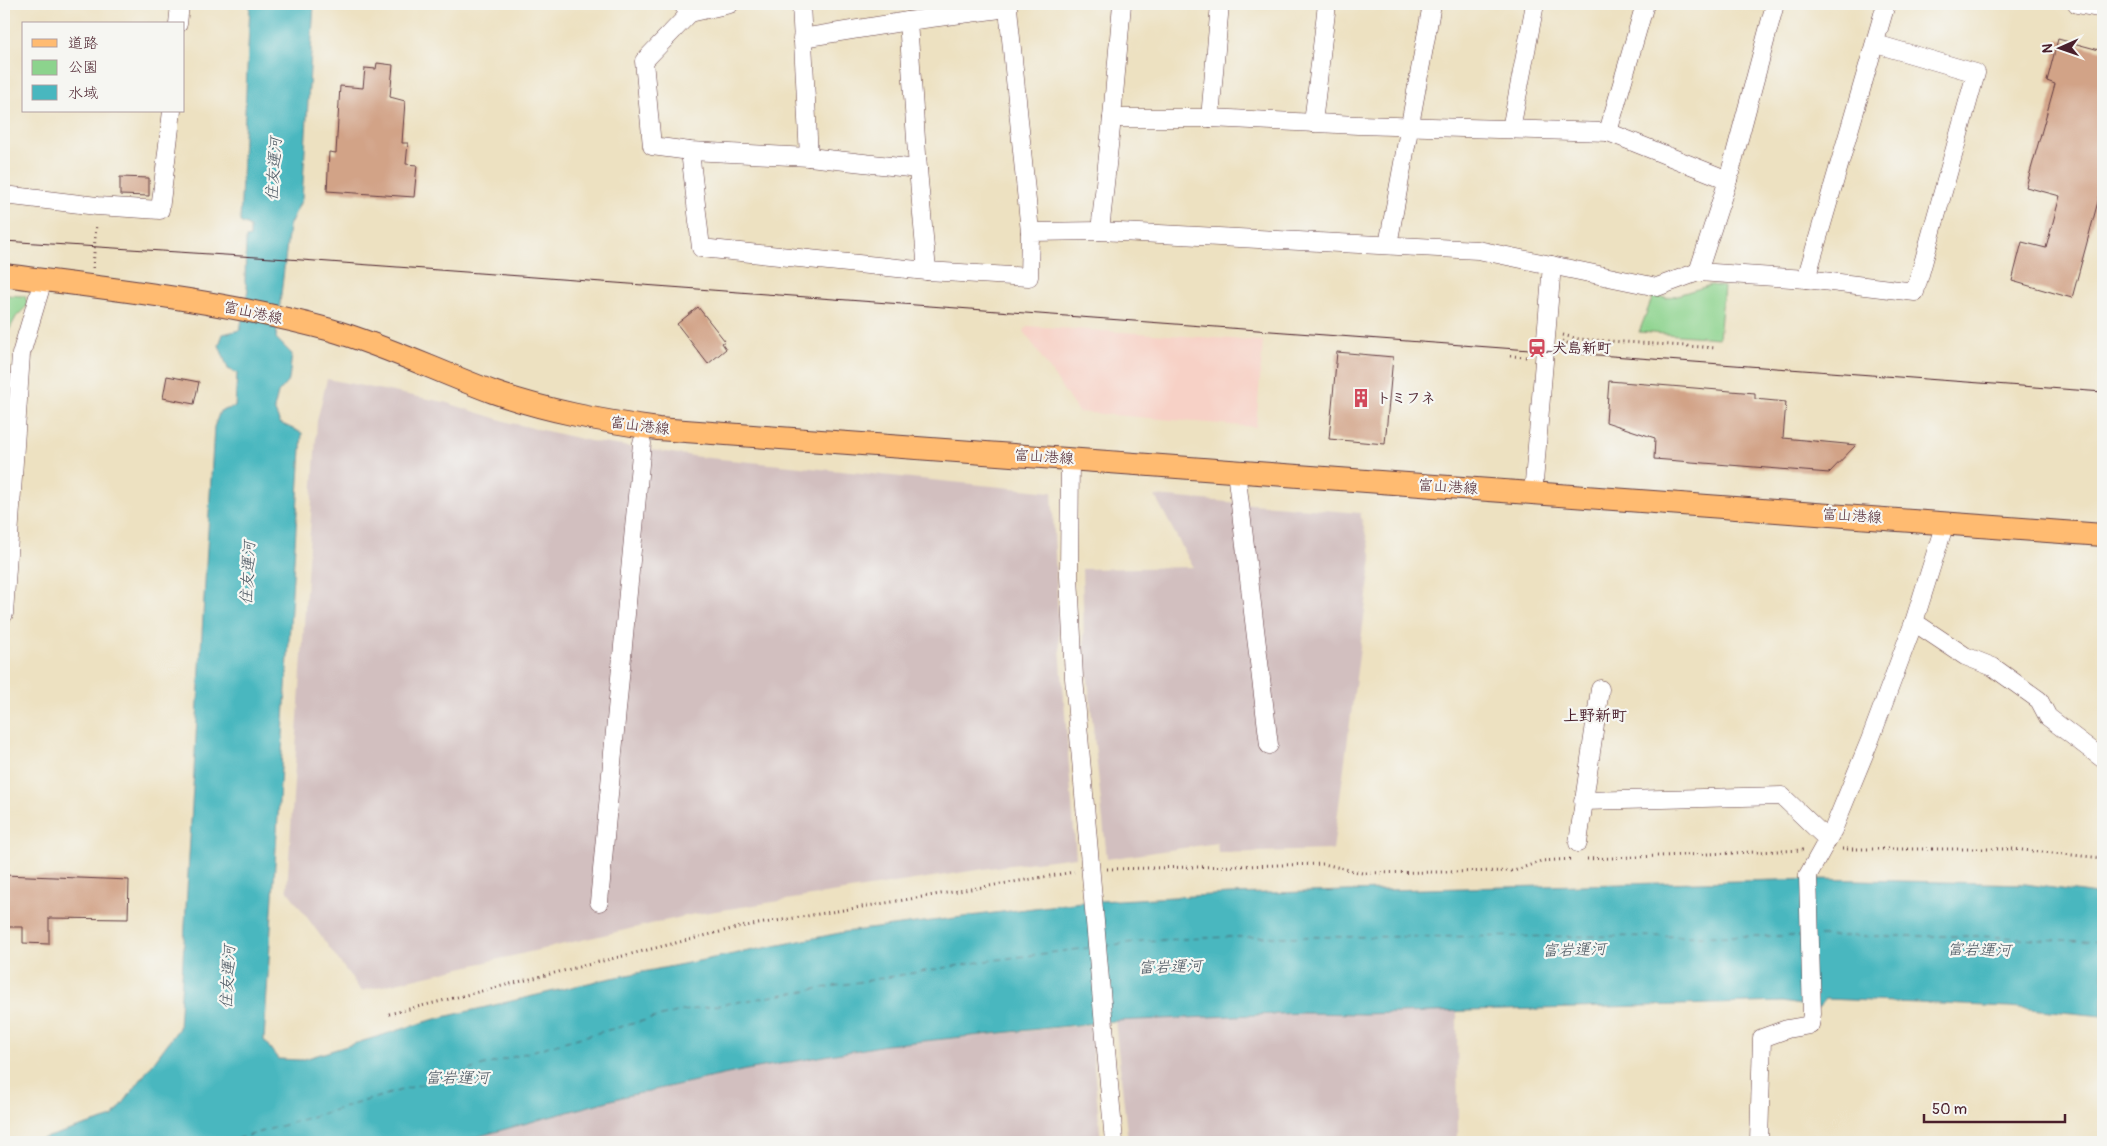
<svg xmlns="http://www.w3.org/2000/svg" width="2107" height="1146" viewBox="0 0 2107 1146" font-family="Pangolin,'Klee One',sans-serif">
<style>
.built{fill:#f7d1c6}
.industrial{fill:#d2bfbf}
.green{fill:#8cd38d;stroke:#6b795c}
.water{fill:#48b7bf;stroke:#496b75}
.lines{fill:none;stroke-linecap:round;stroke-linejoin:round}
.ferry{stroke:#49545f;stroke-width:1;stroke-dasharray:6 5;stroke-linecap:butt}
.building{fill:#d2a387}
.minor-casing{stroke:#623c42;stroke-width:19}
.major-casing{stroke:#623c42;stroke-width:24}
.path{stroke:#623c42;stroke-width:3;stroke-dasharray:1 4;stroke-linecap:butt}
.minor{stroke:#fff;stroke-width:18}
.major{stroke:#ffbb71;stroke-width:22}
.tram{stroke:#4a1f2b;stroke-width:1}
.labels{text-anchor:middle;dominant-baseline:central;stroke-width:4.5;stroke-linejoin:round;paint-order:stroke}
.street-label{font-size:15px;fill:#4a1f2b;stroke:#f6f6f2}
.poi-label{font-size:15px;font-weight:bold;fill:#4a1f2b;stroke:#f6f6f2;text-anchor:start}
.water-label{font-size:16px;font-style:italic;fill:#49545f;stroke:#f6f6f2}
.neighbourhood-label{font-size:16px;font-weight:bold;fill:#4a1f2b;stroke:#f6f6f2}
</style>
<rect width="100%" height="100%" fill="#f6f6f2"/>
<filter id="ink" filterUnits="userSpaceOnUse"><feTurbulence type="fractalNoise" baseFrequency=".02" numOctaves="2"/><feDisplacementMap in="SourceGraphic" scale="10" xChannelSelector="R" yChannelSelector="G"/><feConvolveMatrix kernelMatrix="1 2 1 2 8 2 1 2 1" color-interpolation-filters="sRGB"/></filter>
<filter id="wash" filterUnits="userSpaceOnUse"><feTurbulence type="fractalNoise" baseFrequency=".0096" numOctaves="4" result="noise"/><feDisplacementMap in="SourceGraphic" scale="20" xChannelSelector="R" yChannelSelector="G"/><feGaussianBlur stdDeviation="1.12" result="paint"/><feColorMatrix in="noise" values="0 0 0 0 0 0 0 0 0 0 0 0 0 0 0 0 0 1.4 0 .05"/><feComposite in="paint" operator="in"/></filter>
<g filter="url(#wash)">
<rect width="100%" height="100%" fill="#ede1c1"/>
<path class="built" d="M1028,326L1263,341L1256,427L1078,412L1024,331Z"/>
<g class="industrial">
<path d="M327,379L444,402L511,423L595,442L700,457L1052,492L1059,634L1076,857L1003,866L690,915L361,991L287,890L317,421Z"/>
<path d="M1155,496L1360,513L1372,558L1333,850L1218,853L1217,843L1107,859L1084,641L1082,569L1193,567Z"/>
<path d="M1457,1011L1458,1142H1128L1115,1021L1302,1013Z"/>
<path d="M1090,1025L1101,1142H458L626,1096L746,1070L886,1045Z"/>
</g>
<g class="green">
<path d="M1711,285L1724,287L1719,338L1639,332L1653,296L1667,298Z"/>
<path d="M4,295L25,296L28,305L16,317L4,340Z"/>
</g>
<path class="water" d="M250,4H314L302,199L289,226L276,338L292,354L289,380L278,393L274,409L280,423L302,433L264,1040L278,1059L301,1060L435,1019L597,981L845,932L1081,902L1230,894L1818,879L2025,884L2103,895V1016L2010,1007L1826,999L1818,1008L1783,1002L1363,1014L1302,1013L1115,1021L886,1045L746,1070L626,1096L458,1142H31L113,1117L179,1028L214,427L220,411L235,407L237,373L228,369L219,345L223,334L240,330L248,289L245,282L246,238L250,237V227L240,222Z"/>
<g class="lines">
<g class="ferry">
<path d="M1819,936H1977L2103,942"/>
<path d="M1105,946L1142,941L1227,937L1803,936"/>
<path d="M227,1142L563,1042L677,1012L986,961L1088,948"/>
</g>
</g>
<g id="blocks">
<g class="building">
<path d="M2058,39L2103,51V183L2072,298L2012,281L2022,242L2046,248L2060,196L2026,187L2055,84L2047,81Z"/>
<path d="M377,63L393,65L390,97L405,101L402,143H408L406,164L417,165L414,197L327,191L329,152L336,153L340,86L363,88L365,68L376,69Z"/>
<path d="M120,177L149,178V196L120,195Z"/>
<path d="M698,307L725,341L722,343L726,349L708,364L677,324Z"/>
<path d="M1337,352L1393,357L1385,444L1329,439Z"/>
<path d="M167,376L199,382L194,404L163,398Z"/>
<path d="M1609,381L1755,393V399L1786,402L1783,438L1856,445L1829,473L1654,459L1655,438L1606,422Z"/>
<path d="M4,875L129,880L128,919L49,918V944L23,943V927H4Z"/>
</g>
</g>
</g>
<g filter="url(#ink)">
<use href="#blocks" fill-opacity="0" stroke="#623c42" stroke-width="1"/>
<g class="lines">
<g class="minor-casing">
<g id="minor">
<path d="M682,4L690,13L730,4"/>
<path d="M801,4L809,157L918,169L927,271L1029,277L1030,232L1100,231L1478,250L1657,287L1698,272"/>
<path d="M1122,4L1112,118H1210L1358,125L1608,132L1728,180"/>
<path d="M1775,4L1728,180L1698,272L1806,279L1915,292L1976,73L1876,44"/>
<path d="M2077,4L2103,9"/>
<path d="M690,13L644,61L652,146L690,151L809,157"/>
<path d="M908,21L918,169"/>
<path d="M178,24L180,4"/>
<path d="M802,38L908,21L1008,8L1030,232"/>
<path d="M1210,118L1220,4"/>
<path d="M1313,123L1327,4"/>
<path d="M1511,129L1535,4"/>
<path d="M1608,132L1645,4"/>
<path d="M690,151L701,248L927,271"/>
<path d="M4,195L97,206L160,210L172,111"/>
<path d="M1100,231L1112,118"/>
<path d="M1388,245L1432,4"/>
<path d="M1806,279L1886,4"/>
<path d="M1070,459L1069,576L1074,678L1114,1142"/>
<path d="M1236,471L1269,745"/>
<path d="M1533,494L1552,265"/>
<path d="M4,614L21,354L43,280"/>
<path d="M1914,622L1965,656L1993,667L2039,700L2048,717L2103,759"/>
<path d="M1583,801L1782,796L1827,839"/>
<path d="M1578,843L1600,689"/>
<path d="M599,902L642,443"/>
<path d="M1759,1142L1762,1038L1787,1029L1810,1025L1812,1014L1808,875L1833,830L1870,740L1914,622L1945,523"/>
</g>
</g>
<g class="major-casing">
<path id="major" d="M4,275C113,289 225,301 331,330C386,346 439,372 493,392C547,411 602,421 658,429L2103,535"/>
</g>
<g class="path">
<path d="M93,268L96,224"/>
<path d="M1563,335L1579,339L1716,348"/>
<path d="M1562,341L1575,346"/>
<path d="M1510,356L1527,357"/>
<path d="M1842,849H2012L2103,858"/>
<path d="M1587,859L1803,850"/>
<path d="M1107,869L1324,864L1362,873L1514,871L1541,861L1571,859"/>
<path d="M389,1014L740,927L1074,872"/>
</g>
<use href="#minor" class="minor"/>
<use href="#major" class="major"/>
<path class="tram" d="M4,241L288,259L2103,392"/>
</g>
</g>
<defs>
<g id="station-bare" transform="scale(1.5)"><path d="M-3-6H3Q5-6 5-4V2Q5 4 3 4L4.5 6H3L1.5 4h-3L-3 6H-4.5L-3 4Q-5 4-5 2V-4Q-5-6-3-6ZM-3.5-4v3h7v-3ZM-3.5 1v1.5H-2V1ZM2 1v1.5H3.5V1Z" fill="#d1495b" stroke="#f6f6f2" stroke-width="2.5" paint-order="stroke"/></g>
<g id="building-bare" transform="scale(1.5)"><path d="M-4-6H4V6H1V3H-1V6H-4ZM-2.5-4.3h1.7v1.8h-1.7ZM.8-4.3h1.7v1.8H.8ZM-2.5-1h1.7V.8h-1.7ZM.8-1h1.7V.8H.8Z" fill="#d1495b" stroke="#f6f6f2" stroke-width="2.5" paint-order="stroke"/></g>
</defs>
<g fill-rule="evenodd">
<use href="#station-bare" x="1537" y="348"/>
<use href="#building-bare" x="1361" y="398"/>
</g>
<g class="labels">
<g class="street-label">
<text transform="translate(253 313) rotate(12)">富山港線</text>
<text transform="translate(640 426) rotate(7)">富山港線</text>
<text transform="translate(1044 457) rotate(4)">富山港線</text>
<text transform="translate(1448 487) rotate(4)">富山港線</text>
<text transform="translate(1852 516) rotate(4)">富山港線</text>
</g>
<g class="poi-label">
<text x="1552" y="348">犬島新町</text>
<text x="1376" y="398">トミフネ</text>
</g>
<g class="water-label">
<text transform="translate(274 169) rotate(-86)">住友運河</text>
<text transform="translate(248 573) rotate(-87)">住友運河</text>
<text transform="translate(1574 950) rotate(-2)">富岩運河</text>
<text transform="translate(1979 950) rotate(1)">富岩運河</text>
<text transform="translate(1170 967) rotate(-2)">富岩運河</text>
<text transform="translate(228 977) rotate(-87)">住友運河</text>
<text x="457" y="1078">富岩運河</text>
</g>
<g class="neighbourhood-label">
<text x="1595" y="716">上野新町</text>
</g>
</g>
<rect width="2107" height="1146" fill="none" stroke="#f6f6f2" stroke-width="20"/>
<rect x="22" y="22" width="162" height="90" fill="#f6f6f2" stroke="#b1a0a2"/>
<rect x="32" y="39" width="25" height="8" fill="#ffbb71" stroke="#b1a0a2"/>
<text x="68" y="48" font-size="15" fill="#4a1f2b">道路</text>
<rect x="32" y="60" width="25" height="15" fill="#8cd38d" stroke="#b1a0a2"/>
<text x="68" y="72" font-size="15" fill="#4a1f2b">公園</text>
<rect x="32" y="85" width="25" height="15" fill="#48b7bf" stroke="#b1a0a2"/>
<text x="68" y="98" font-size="15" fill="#4a1f2b">水域</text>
<g transform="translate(2060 48) rotate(268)" stroke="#f6f6f2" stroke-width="4" paint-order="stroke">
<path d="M0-4L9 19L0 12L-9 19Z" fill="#4a1f2b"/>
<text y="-8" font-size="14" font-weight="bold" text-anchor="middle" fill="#4a1f2b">N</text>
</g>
<path d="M1924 1114v8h141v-8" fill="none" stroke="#4a1f2b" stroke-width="2.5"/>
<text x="1932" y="1114" font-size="15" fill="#4a1f2b" stroke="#f6f6f2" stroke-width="4" paint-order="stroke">50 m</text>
</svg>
